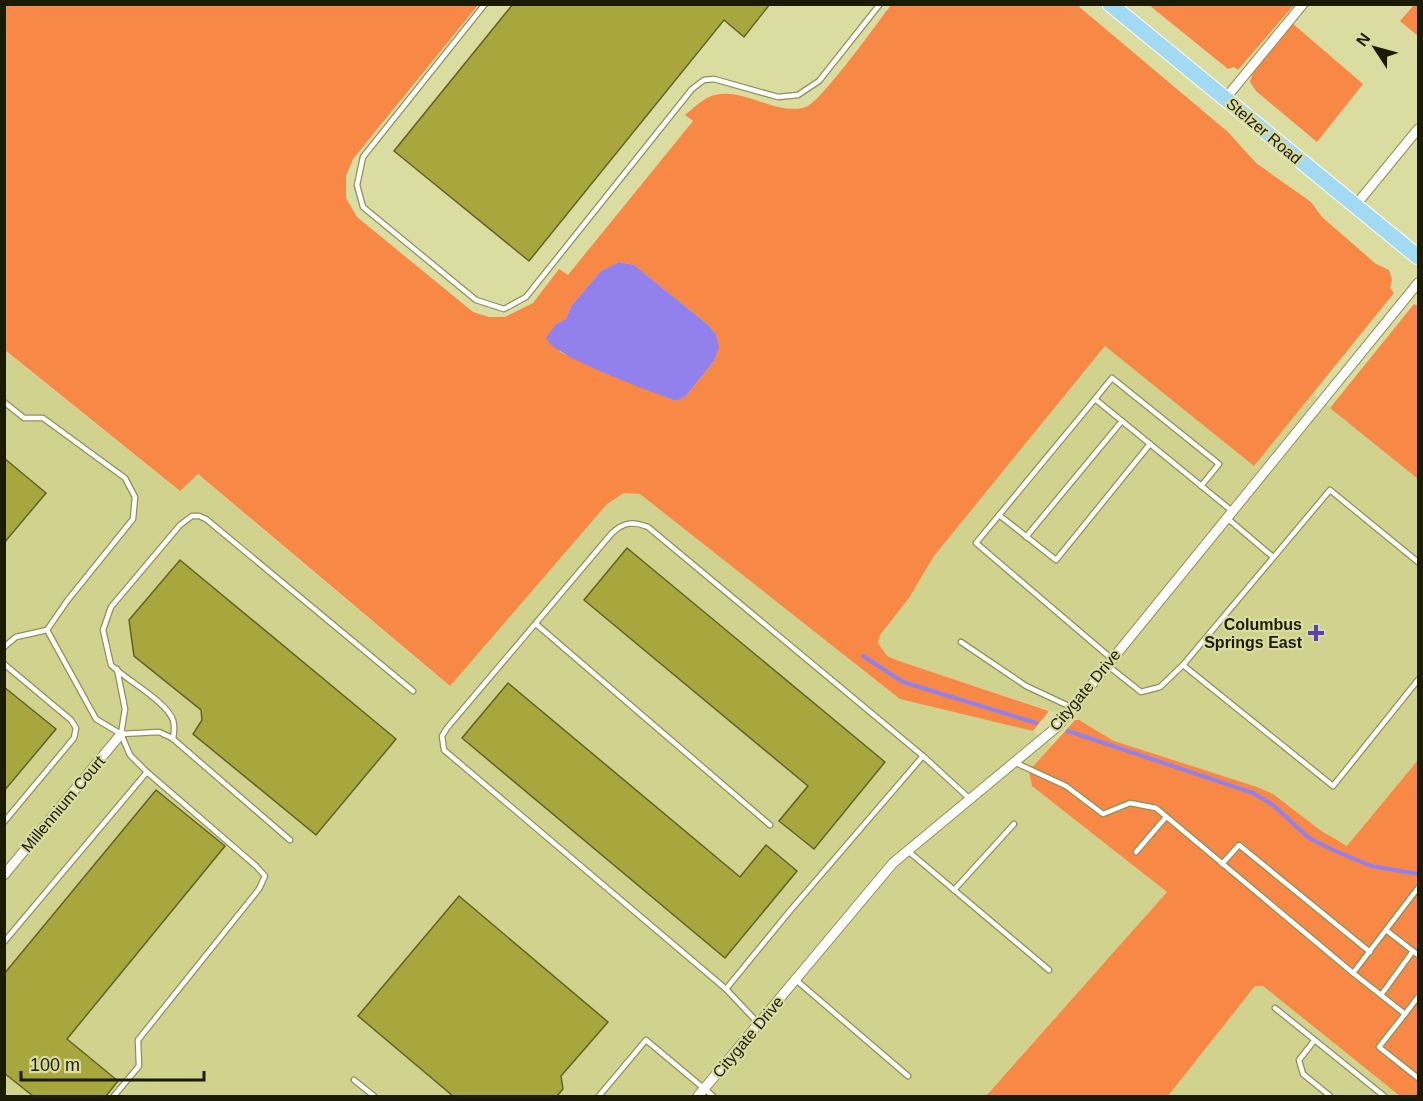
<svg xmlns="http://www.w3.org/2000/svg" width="1423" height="1101" viewBox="0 0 1423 1101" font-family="Arial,sans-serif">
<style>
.built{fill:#d1d28e}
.green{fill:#f78846;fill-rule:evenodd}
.water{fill:#9280ed}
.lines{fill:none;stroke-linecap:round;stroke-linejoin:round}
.stream{stroke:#9280ed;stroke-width:4}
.building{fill:#a7a73e;stroke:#626228;stroke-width:1.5}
.service-casing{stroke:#909056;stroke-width:7}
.minor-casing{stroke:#909056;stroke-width:11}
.primary-casing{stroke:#fff;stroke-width:17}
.service{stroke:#fff;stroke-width:4.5}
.minor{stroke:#fff;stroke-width:9}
.primary{stroke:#a3daf3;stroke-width:15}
.poi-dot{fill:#5e40b8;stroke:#dbdc9f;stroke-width:2}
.labels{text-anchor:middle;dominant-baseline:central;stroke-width:4.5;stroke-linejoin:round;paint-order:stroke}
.street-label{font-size:16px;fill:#1b1b03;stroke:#dbdc9f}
.poi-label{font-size:16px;font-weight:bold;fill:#1b1b03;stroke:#dbdc9f;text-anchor:end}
</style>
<rect width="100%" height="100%" fill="#dbdc9f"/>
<g class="built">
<path d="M1106,346L1254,466L1312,393L1418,479V760L1348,846L1320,830L1114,741L1079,720L899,661L887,656L878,643L880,635L909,598L934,556Z"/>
<path d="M4,350L179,491L197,474L449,686L607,504L624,493L640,494L900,699L1033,731L1053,746L1029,771L1032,786L1167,892L986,1096H5Z"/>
<path d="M1255,986H1264L1400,1096H1168Z"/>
</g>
<g class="green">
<path d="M4,5H478L353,159L346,176V198L357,217L473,312L489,317H505L533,303L559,269L568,275L693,121L685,115C692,109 700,102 707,98C737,82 775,117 806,107C821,102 878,22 891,5H1077L1228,132L1256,163L1311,202L1322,217L1376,264L1389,270L1392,280L1390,288L1394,293L1254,466L1105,346L934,556L909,598L880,635L878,643L887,656L899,661L1049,711L1033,731L900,699L640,494L624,493L607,504L450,686L198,474L180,491L5,350ZM619,262L634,265L707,324L716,334L718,347L714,361L685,397L676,401L623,380L560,352L556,324L566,319L571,306L601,271Z"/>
<path d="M1149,5H1294L1238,70L1234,67L1228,69Z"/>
<path d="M1414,5H1418V36L1400,21Z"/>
<path d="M1292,23L1363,84L1317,142L1256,91L1250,82L1254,69Z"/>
<path d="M1414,304L1418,306V479L1330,408Z"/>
<path d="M1075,720H1079L1114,741L1257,787L1273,794L1320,830L1347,846L1418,760V1096H1400L1263,986H1255L1168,1096H986L1167,892L1032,786L1029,771Z"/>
</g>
<path class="water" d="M619,262L634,265L707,324L716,334L719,347L714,361L685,397L676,401C653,392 553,357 546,338L556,324L566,319L571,306L601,271Z"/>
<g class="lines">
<g class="stream">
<path d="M863,656L903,682L1036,723"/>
<path d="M1068,731L1253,793L1273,805L1309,838L1333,850L1371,866L1418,874"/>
</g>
</g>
<g class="building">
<path d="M513,4H770L744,37L724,20L529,261L394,151Z"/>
<path d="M4,458L46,493L4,543Z"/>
<path d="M627,548L885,762L814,849L779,821L808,786L584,600Z"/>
<path d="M180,560L396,739L316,835L193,734L202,720L201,710L134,656L129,620Z"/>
<path d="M508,683L740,877L766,845L797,871L725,958L462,738Z"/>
<path d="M4,687L56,729L4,791Z"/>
<path d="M156,790L225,846L67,1039L118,1081L106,1096H33L4,1073V974Z"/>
<path d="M459,896L608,1022L561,1076L563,1089L557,1096H453L358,1016Z"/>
</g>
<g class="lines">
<g class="service-casing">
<g id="service">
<path d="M485,4L363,157L357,185L363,207L476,300L504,309L526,297L692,89L704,80L714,79L778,97L798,95L819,81L880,4"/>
<path d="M1095,399L1112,378L1219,464L1201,486"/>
<path d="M4,402L24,418H43L125,478L135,497L133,519L67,601L47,630L96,719L121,734L130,755L147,772L256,866L265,876L259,889L138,1040L139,1066L114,1096"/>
<path d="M999,515L1056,560L1150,444"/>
<path d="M1227,518L1273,557"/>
<path d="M1026,537L1122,421"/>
<path d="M1418,562L1330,490L1183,665L1333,786L1418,680"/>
<path d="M536,624L770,825"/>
<path d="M961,642L1026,686L1073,708"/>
<path d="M4,647L16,637L47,630"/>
<path d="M1112,659L976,543L1095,399L1232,511"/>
<path d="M4,664L71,720L76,728L74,738L4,822"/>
<path d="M1107,665L1141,692L1160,687L1183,665"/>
<path d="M117,669L125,709L121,734"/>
<path d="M121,734L159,732L172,738L290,840"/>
<path d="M173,739C174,733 175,726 173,720C166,701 125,679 111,665L103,630L111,607L180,525L192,516H199L206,519L413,691"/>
<path d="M1014,762L1066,786L1103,814L1130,803L1156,808L1353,973"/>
<path d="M908,851L1049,970"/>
<path d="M1136,852L1166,817"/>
<path d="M1222,864L1239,845L1370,952"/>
<path d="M954,890L1014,824"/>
<path d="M1386,930L1418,955"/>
<path d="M4,942L147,772"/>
<path d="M796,980L908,1076"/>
<path d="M726,989L789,912L923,756"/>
<path d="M1381,995L1413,951"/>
<path d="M1275,1008L1384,1096"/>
<path d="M1405,1014L1418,997"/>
<path d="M759,1024L726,989L444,750L442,736L447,728L612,533C624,522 633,521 648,527L923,756L970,799"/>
<path d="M1314,1041L1299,1060L1303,1074L1330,1096"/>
<path d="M1418,1078L1379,1047L1405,1014L1353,973L1418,888"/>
<path d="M354,1080L374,1096"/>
<path d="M599,1096L646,1040L713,1096"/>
</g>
</g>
<g class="minor-casing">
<g id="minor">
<path d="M1225,99L1303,4"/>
<path d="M1355,206L1418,129"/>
<path d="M4,875L121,734"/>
<path d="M698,1096L893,863L1058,726L1418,283"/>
</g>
</g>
<g class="primary-casing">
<path id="primary" d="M1110,4L1418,257"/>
</g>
<use href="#service" class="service"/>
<use href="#minor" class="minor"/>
<use href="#primary" class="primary"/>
</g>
<path class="poi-dot" d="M1313 624h6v6h6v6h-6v6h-6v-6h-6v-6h6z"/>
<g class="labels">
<g class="street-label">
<text transform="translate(1264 131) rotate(40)">Stelzer Road</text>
<text transform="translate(1085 690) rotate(-50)">Citygate Drive</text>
<text transform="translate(63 804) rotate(-50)">Millennium Court</text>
<text transform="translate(748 1037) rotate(-50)">Citygate Drive</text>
</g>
<g class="poi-label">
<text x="1302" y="624">Columbus<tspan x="1302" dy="18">Springs East</tspan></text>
</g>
</g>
<rect width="1423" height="1101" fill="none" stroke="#1b1b03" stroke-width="12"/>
<g transform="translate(1375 48) rotate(306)" stroke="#dbdc9f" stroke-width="4.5" paint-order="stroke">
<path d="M0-4.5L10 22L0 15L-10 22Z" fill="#1b1b03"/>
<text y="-9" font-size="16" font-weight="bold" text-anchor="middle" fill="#1b1b03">N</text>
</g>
<path d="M21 1071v9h183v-9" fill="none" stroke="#1b1b03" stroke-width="3"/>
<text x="30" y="1071" font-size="18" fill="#1b1b03" stroke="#dbdc9f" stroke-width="4.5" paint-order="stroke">100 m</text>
</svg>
